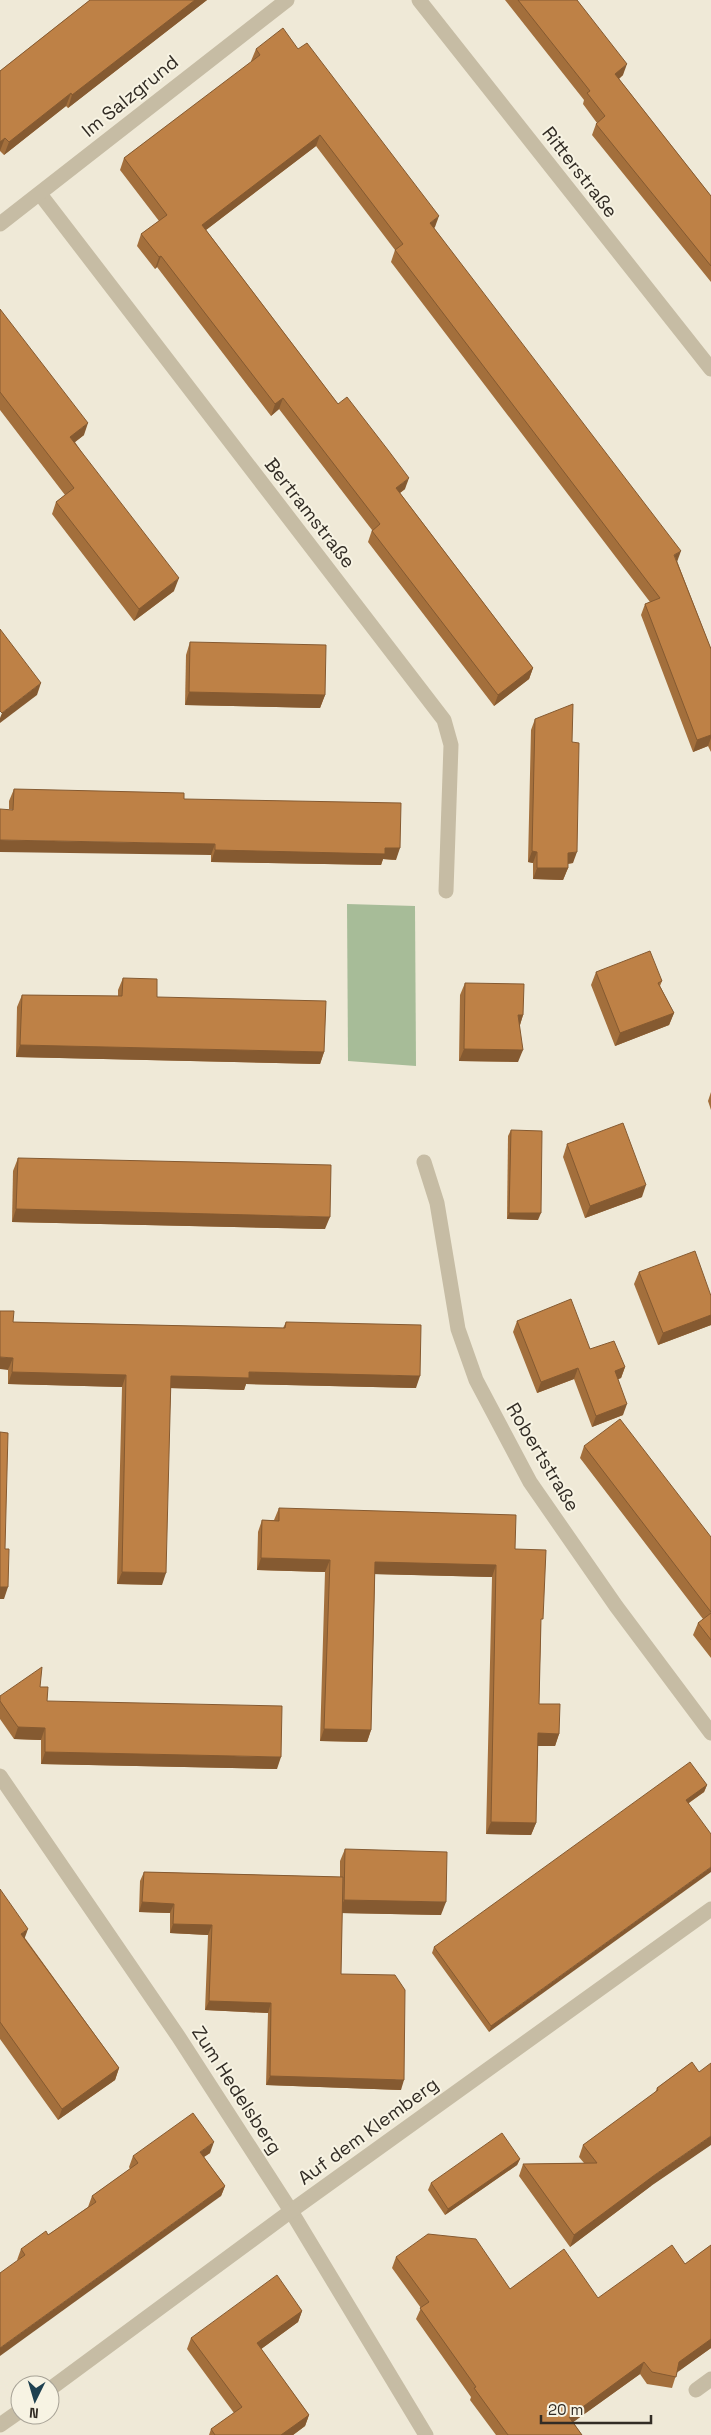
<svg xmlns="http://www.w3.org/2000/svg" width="711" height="2435" viewBox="0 0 711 2435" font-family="'Space Grotesk',sans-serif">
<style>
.green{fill:#a7bc98}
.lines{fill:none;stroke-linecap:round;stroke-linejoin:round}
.minor{stroke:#c6bca4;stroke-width:15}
.wall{fill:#a36f3c}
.shaded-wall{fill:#855a31}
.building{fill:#be8146;stroke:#855a31}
.labels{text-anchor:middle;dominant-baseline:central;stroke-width:4;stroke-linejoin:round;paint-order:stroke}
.street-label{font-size:19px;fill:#322c25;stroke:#f7f3e3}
</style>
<rect width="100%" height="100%" fill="#efe9d7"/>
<path class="green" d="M347,904L415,906L416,1066L348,1061Z"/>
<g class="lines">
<g class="minor">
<path d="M419,0L711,369"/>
<path d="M40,194L444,720L451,745L446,891"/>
<path d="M0,224L287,0"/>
<path d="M424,1162L437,1203L458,1329L476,1380L530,1482L616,1606L711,1733"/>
<path d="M0,1776L178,2036L291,2211L426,2435"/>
<path d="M50,2389L291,2211L711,1909"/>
<path d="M696,2390L711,2379"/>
<path d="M0,2425L20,2411"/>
</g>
</g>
<g class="wall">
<path d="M90,0H207L68,108L66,106L4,155L0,151V71Z"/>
<path d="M505,0H577L623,75L619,79L711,196V282L592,135L596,124L597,123L583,104L584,100Z"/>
<path d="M256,49H298L435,227L434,228L677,561L711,649V752L708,746L693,752L641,615L645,604L650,602L391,262L395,250L316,146L206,230L338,404L405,489L400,493L533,668L529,679L494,706L368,542L372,530L279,409L271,416L157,267L155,269L137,246L141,234L159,221L120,170L124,158L252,62L251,61Z"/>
<path d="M0,309L84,435L75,442L174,591L134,621L52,514L56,502L65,495L0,410Z"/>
<path d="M190,642L325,695L320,708L185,705L186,655Z"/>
<path d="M535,719L572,742L573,863L568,864V868L563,880L533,879V863L528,862L531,730Z"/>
<path d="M14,789L184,799L396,860L383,859L381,865L211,862V855L9,809V801Z"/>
<path d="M596,972L662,981L660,986L674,1013L669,1025L615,1046L591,985Z"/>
<path d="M123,978L157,997L324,1052L320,1064L16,1057L17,1007L22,995L118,996V990Z"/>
<path d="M465,983L523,1015L520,1025L518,1062L459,1061L460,995Z"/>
<path d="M711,1092V1110L708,1101Z"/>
<path d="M511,1130L538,1220L507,1219L508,1136Z"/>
<path d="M567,1144L642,1197L585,1218L563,1157Z"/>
<path d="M18,1158L325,1229L12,1222L13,1171Z"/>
<path d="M639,1272L711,1296V1325L658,1345L634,1284Z"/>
<path d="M517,1321L590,1349L625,1367L621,1378L618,1379L623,1415L592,1427L574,1379L537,1393L513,1332Z"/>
<path d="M13,1322L283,1328L286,1322L416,1388L246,1384L244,1390L171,1388L162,1585L117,1584L122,1387L8,1384V1370Z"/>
<path d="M584,1446L711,1537V1658L693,1635L698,1623L703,1619L580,1458Z"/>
<path d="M279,1508L515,1549L541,1625L539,1704L559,1734L555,1746H538L536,1823L531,1835L486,1834L492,1577L375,1574L371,1730L367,1742L320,1741L325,1572L257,1570L258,1532L262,1520H274Z"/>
<path d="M40,1687L47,1701L277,1769L41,1764V1740L14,1739L0,1719V1696Z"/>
<path d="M707,1785L704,1792L689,1803L489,2032L432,1953L434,1947Z"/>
<path d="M345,1849L441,1915L342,1913L341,1974L401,2090L266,2085L268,2013L205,2010L208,1935L170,1933V1913L139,1912L140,1881L144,1872L340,1877V1861Z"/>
<path d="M0,1889L25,1938L119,2068L115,2080L58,2120L0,2039Z"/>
<path d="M692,2062L651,2186L570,2247L519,2176L523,2164L584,2163L579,2157L583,2145L655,2093L657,2088Z"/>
<path d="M210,2153L204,2157L225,2186L221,2196L17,2260L21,2249L48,2235L88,2207L92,2196L130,2169L129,2167L133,2156Z"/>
<path d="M520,2159L517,2165L445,2215L428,2190L431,2183Z"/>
<path d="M711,2245V2348L677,2372L672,2388L647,2384L640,2374L573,2422L582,2435H496L470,2400L471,2397L416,2319L421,2308L392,2268L396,2257L510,2289L598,2298L685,2264Z"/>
<path d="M302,2311L298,2322L261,2349L309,2415L305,2426L293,2435H209L211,2429L234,2413L187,2349L191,2338Z"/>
</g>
<g class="shaded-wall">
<path d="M195,0H207L68,108L72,95Z"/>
<path d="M627,64L623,75L611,85L615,74Z"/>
<path d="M71,93L66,106L4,155L9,142Z"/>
<path d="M320,135L316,146L198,236L202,225Z"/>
<path d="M5,138L0,151V142Z"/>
<path d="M439,216L435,227L426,234L430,223Z"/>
<path d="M161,256L157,267L155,269L159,257Z"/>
<path d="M283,398L279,409L271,416L275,404Z"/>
<path d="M88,423L84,435L66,449L70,437Z"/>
<path d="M409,478L405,489L392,499L396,488Z"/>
<path d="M681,551L677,562L674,555Z"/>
<path d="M179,578L174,591L134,621L139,609Z"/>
<path d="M533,668L529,679L494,706L498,695Z"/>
<path d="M41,683L37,695L0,723V718L2,713Z"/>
<path d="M189,692L325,695L320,708L185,705Z"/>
<path d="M711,735V738L708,746L693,752L697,740Z"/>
<path d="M0,840L215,844L211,855L0,852Z"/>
<path d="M385,848H400L396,860L383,859L381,865L211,862L215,850Z"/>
<path d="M532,851L537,852L533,863L528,862Z"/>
<path d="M577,852L573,863L564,864L568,853Z"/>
<path d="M537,868H568L563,880L533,879Z"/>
<path d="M674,1013L669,1025L615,1046L620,1033Z"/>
<path d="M518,1015H523L519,1028Z"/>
<path d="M20,1045L324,1052L320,1064L16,1057Z"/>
<path d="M464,1049L523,1050L518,1062L459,1061Z"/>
<path d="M646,1185L642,1197L585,1218L590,1206Z"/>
<path d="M16,1209L330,1217L325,1229L12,1222Z"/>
<path d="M509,1213H541L538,1220L507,1219Z"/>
<path d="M711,1315V1325L658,1345L663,1333Z"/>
<path d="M0,1357L13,1358L8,1370L0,1369Z"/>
<path d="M625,1367L621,1378L611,1382L615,1371Z"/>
<path d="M578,1368L574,1379L537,1393L541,1382Z"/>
<path d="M12,1372L126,1375L122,1387L8,1384Z"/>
<path d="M249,1372L420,1376L416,1388L246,1384L244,1390L167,1388L171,1376Z"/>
<path d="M627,1404L623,1415L592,1427L596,1416Z"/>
<path d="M261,1558L330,1560L325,1572L257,1570Z"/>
<path d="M375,1562L496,1565L492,1577L371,1574Z"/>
<path d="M122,1572L166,1573L162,1585L117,1584Z"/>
<path d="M0,1587H8L4,1599H0Z"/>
<path d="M18,1727L45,1728L41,1740L14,1739Z"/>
<path d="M324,1729L371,1730L367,1742L320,1741Z"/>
<path d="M538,1733L559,1734L555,1746H533Z"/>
<path d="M45,1752L281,1757L277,1769L41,1764Z"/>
<path d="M707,1785L704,1792L684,1806L686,1800Z"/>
<path d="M491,1822L536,1823L531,1835L486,1834Z"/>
<path d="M711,1867V1872L489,2032L491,2026Z"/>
<path d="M344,1900L446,1902L441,1915L339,1913Z"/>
<path d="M142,1902L174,1904L170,1913L139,1912Z"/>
<path d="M173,1924L212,1925L208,1935L170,1933Z"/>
<path d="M28,1929L24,1940L21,1934Z"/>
<path d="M209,2001L271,2003L268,2013L205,2010Z"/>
<path d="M119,2068L115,2080L58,2120L62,2109Z"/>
<path d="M270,2076L404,2080L401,2090L266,2085Z"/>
<path d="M711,2136V2145L651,2186L570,2247L574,2235L656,2174Z"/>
<path d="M214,2142L210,2153L196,2162L200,2152Z"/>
<path d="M520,2159L517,2165L445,2215L448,2209Z"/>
<path d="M225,2186L221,2196L0,2356V2348Z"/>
<path d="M302,2311L298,2322L253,2355L257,2343Z"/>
<path d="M711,2339V2348L675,2374L679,2362Z"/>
<path d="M644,2362L640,2374L565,2428L569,2417Z"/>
<path d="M309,2415L305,2426L293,2435H281Z"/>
</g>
<g class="building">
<path d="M90,0H195L72,95L71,93L9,142L5,138L0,142V71Z"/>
<path d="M518,0H577L627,64L615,74L711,196V266L596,124L605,116L587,93L590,91Z"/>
<path d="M283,28L298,49L307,43L439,216L430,223L681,551L674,555L711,649V735L697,740L645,604L660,598L395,250L403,244L320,135L202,225L338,404L347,397L388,450L409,478L396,488L533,668L498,695L372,531L380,524L283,398L275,404L161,256L159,257L141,234L167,215L124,158L260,55L256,49Z"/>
<path d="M0,309L88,423L70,437L179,578L139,609L56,502L74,488L0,392Z"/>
<path d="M0,629L41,683L2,713L0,711Z"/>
<path d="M190,642L326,645L325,695L189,692Z"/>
<path d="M573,704L572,742L579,743L577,852L568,853V868H537V852L532,851L535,719Z"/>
<path d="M14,789L184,793V799L401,803L400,848H385V854L215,850V844L0,840V809L13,810Z"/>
<path d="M650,951L662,981L658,983L674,1013L620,1033L596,972Z"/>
<path d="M123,978L157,979V997L326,1001L324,1052L20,1045L22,995L122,996Z"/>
<path d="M465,983L524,984L523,1015H518L523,1050L464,1049Z"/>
<path d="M623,1123L646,1185L590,1206L567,1144Z"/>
<path d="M511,1130L542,1131L541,1213H509Z"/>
<path d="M18,1158L331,1165L330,1217L16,1209Z"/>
<path d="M695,1251L711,1296V1315L663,1333L639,1272Z"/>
<path d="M571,1299L590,1349L614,1341L625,1367L615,1371L627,1404L596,1416L578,1368L541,1382L517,1321Z"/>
<path d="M0,1311H14L13,1322L285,1328L286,1322L421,1325L420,1376L249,1372V1378L171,1376L166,1573L122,1572L126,1375L12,1372L13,1358L0,1357Z"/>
<path d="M620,1419L711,1537V1612L584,1446Z"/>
<path d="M0,1432L8,1433L5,1549H9L8,1587H0Z"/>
<path d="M279,1508L516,1515L515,1549L546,1550L543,1619H541L539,1704H560L559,1734L538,1733L536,1823L491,1822L496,1565L375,1562L371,1730L324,1729L330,1560L261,1558L262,1520L279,1521Z"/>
<path d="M711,1613V1640L698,1623Z"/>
<path d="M42,1667L40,1687H48L47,1701L282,1706L281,1757L45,1752V1728L18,1727L0,1701V1696Z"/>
<path d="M690,1762L707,1785L686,1800L711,1834V1867L491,2026L434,1947Z"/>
<path d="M345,1849L447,1852L446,1902L344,1900Z"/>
<path d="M144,1872L343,1877L341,1974L395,1975L405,1990L404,2080L270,2076L271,2003L209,2001L212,1925L173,1924L174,1904L142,1902Z"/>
<path d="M0,1889L28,1929L21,1934L119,2068L62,2109L0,2022Z"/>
<path d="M692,2062L699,2072L711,2063V2136L656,2174L574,2235L523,2164L597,2163L583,2145L658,2090L657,2088Z"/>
<path d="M193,2113L214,2142L200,2152L225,2186L0,2348V2273L25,2255L21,2249L46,2231L48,2235L96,2202L92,2196L138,2163L133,2156Z"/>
<path d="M502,2133L520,2159L448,2209L431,2183Z"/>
<path d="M428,2234L476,2239L510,2289L564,2249L598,2298L672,2245L685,2264L711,2245V2339L679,2362L676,2377L652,2372L644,2362L569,2417L582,2435H508L474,2388L476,2387L420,2308L429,2302L396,2257Z"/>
<path d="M277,2275L302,2311L257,2343L309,2415L281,2435H215L211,2429L242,2407L191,2338Z"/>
</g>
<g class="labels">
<g class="street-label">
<text transform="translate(130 96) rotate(-39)">Im Salzgrund</text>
<text transform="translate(580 172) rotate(52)">Ritterstraße</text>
<text transform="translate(310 513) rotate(52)">Bertramstraße</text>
<text transform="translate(543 1457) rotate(59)">Robertstraße</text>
<text transform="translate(237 2090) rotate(57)">Zum Hedelsberg</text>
<text transform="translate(368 2131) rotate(-36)">Auf dem Klemberg</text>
</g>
</g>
<g transform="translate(35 2400) rotate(185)"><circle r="24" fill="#f7f3e3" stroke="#a8a397"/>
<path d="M0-4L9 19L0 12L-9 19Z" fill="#1e4050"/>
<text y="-8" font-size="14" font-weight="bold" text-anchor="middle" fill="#322c25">N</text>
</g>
<path d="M541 2415v8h110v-8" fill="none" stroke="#322c25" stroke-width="2.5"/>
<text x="548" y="2415" font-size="15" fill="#322c25" stroke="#f7f3e3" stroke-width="4" paint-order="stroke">20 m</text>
</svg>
